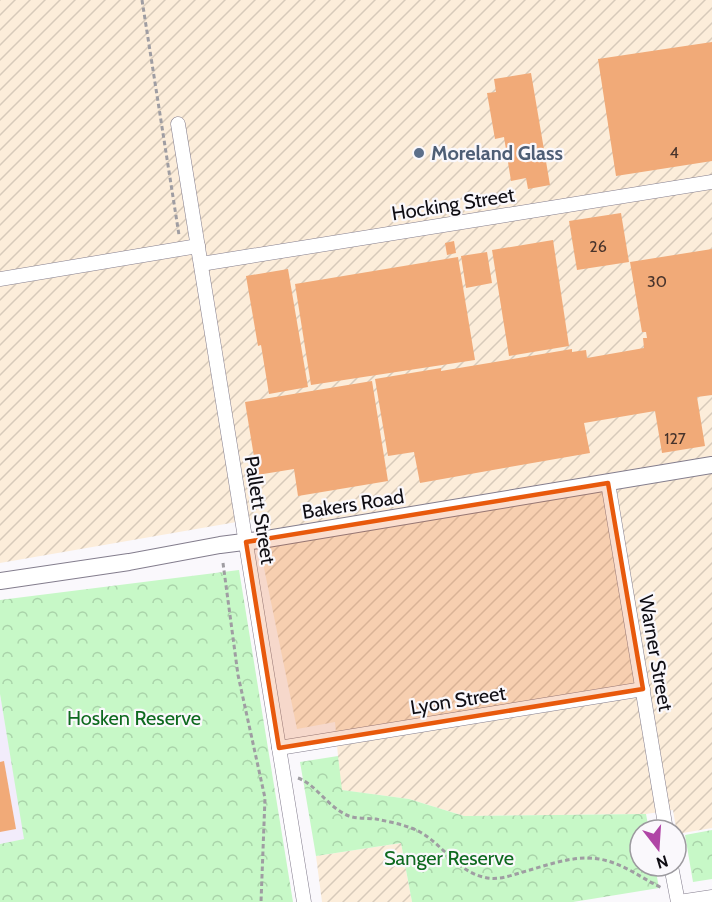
<svg xmlns="http://www.w3.org/2000/svg" width="712" height="902" viewBox="0 0 712 902" font-family="Cabin,sans-serif">
<style>
.built{fill:#f2ecfb}
.industrial{fill:url(#industrial-furrows)}
.park{fill:url(#park-crowns)}
.building{fill:#f1aa78}
.lines{fill:none;stroke-linecap:round;stroke-linejoin:round}
.minor-casing{stroke:#837d8d;stroke-width:15}
.tertiary-casing{stroke:#837d8d;stroke-width:18}
.path{stroke:#9f9da2;stroke-width:3;stroke-dasharray:4.5 3;stroke-linecap:butt}
.minor{stroke:#fff;stroke-width:14}
.tertiary{stroke:#fff;stroke-width:16}
.marked{fill:#e8590c;fill-opacity:0.2;stroke:#e8590c;stroke-width:4.5;stroke-linejoin:round}
.service-dot{fill:#5c6f8a;stroke:#faf8fc;stroke-width:2}
.labels{text-anchor:middle;dominant-baseline:central;stroke-width:4.5;stroke-linejoin:round;paint-order:stroke}
.number-label{font-size:16px;fill:#48342c}
.service-label{font-size:20px;font-weight:bold;fill:#4e5e75;stroke:#faf8fc;text-anchor:start}
.street-label{font-size:20px;fill:#0f0d13;stroke:#faf8fc}
.park-label{font-size:20px;fill:#0e6a1f;stroke:#faf8fc}
</style>
<defs>
<pattern id="industrial-furrows" width="10" height="10" patternUnits="userSpaceOnUse" patternTransform="scale(1.5)"><rect width="10" height="10" fill="#fcedda"/><path d="M-1 1l2-2M0 10L10 0M9 11l2-2" fill="none" stroke="#d7caba"/></pattern>
<pattern id="park-crowns" width="20" height="18" patternUnits="userSpaceOnUse" patternTransform="scale(1.5)"><rect width="20" height="18" fill="#c7f8c7"/><path d="M2 6a3 3 0 1 1 6 0M12 15a3 3 0 1 1 6 0" fill="none" stroke="#aad3aa"/></pattern>
</defs>
<rect width="100%" height="100%" fill="#faf8fc"/>
<path class="built" d="M0,694L25,839L0,844Z"/>
<g class="industrial">
<path d="M0,0H712V828L677,834L673,810L646,814L464,816L409,799L341,790L335,722L297,729L254,519L0,563Z"/>
<path d="M401,843L412,902H322L316,856Z"/>
</g>
<g class="park">
<path d="M239,570L293,902H0V844L24,839L0,694V600Z"/>
<path d="M338,756L342,790L409,799L464,816L646,814L649,830H640V866H655L659,888L573,902H412L401,843L316,856L300,762Z"/>
<path d="M712,830V879L693,882L685,835Z"/>
</g>
<g class="building">
<path d="M712,42V161L616,176L598,59Z"/>
<path d="M531,73L550,185L528,189L526,178L511,181L504,137L495,139L487,93L496,92L494,79Z"/>
<path d="M621,213L629,262L577,270L569,221Z"/>
<path d="M553,240L569,346L509,356L492,250Z"/>
<path d="M454,241L456,253L447,255L445,243Z"/>
<path d="M712,249V395L697,397L705,446L662,453L655,411L584,423L590,453L504,468L420,483L414,452L388,456L375,379L441,368V371L572,349V352L586,350L587,358L644,348L643,338H647L646,332H642L630,262Z"/>
<path d="M487,252L492,283L466,288L461,256Z"/>
<path d="M458,257L475,360L311,385L295,284Z"/>
<path d="M288,269L308,387L269,394L261,345L258,346L246,276Z"/>
<path d="M372,381L388,481L298,496L294,469L257,475L245,402Z"/>
<path d="M4,761L16,829L0,832V762Z"/>
</g>
<g class="lines">
<g class="minor-casing">
<g id="minor">
<path d="M178,124L304,902"/>
<path d="M201,264L712,182"/>
<path d="M0,279L198,246"/>
<path d="M608,483L666,830"/>
<path d="M279,748L643,689"/>
<path d="M671,866L678,902"/>
<path d="M679,902L712,897"/>
</g>
</g>
<g class="tertiary-casing">
<path id="tertiary" d="M0,581L129,562L220,545L267,539L712,465"/>
</g>
<g class="path">
<path d="M142,0L179,235"/>
<path d="M223,563L238,675L265,798L261,902"/>
<path d="M298,778C317,785 327,807 349,816C357,819 367,818 376,819C390,822 407,825 420,832C443,845 456,870 483,877C497,881 509,876 523,872C548,865 573,855 599,859C623,863 641,878 662,888"/>
</g>
<use href="#minor" class="minor"/>
<use href="#tertiary" class="tertiary"/>
</g>
<path class="marked" d="M608,483L643,689L279,748L246,542Z"/>
<circle class="service-dot" cx="419" cy="153" r="6"/>
<g class="labels">
<g class="number-label">
<text x="674" y="152">4</text>
<text x="598" y="246">26</text>
<text x="657" y="281">30</text>
<text x="675" y="438">127</text>
</g>
<g class="service-label">
<text x="431" y="153">Moreland Glass</text>
</g>
<g class="street-label">
<text transform="translate(453 204) rotate(-9)">Hocking Street</text>
<text transform="translate(353 504) rotate(-9)">Bakers Road</text>
<text transform="translate(260 510) rotate(81)">Pallett Street</text>
<text transform="translate(656 653) rotate(80)">Warner Street</text>
<text transform="translate(458 700) rotate(-9)">Lyon Street</text>
</g>
<g class="park-label">
<text x="134" y="718">Hosken Reserve</text>
<text x="449" y="858">Sanger Reserve</text>
</g>
</g>
<g transform="translate(658 848) rotate(163)"><circle r="28" fill="#faf8fc" stroke="#9c9a9f" stroke-width="1.5"/>
<path d="M0-4.5L10 22L0 15L-10 22Z" fill="#b045a6"/>
<text y="-9" font-size="16" font-weight="bold" text-anchor="middle" fill="#0f0d13">N</text>
</g>
</svg>
